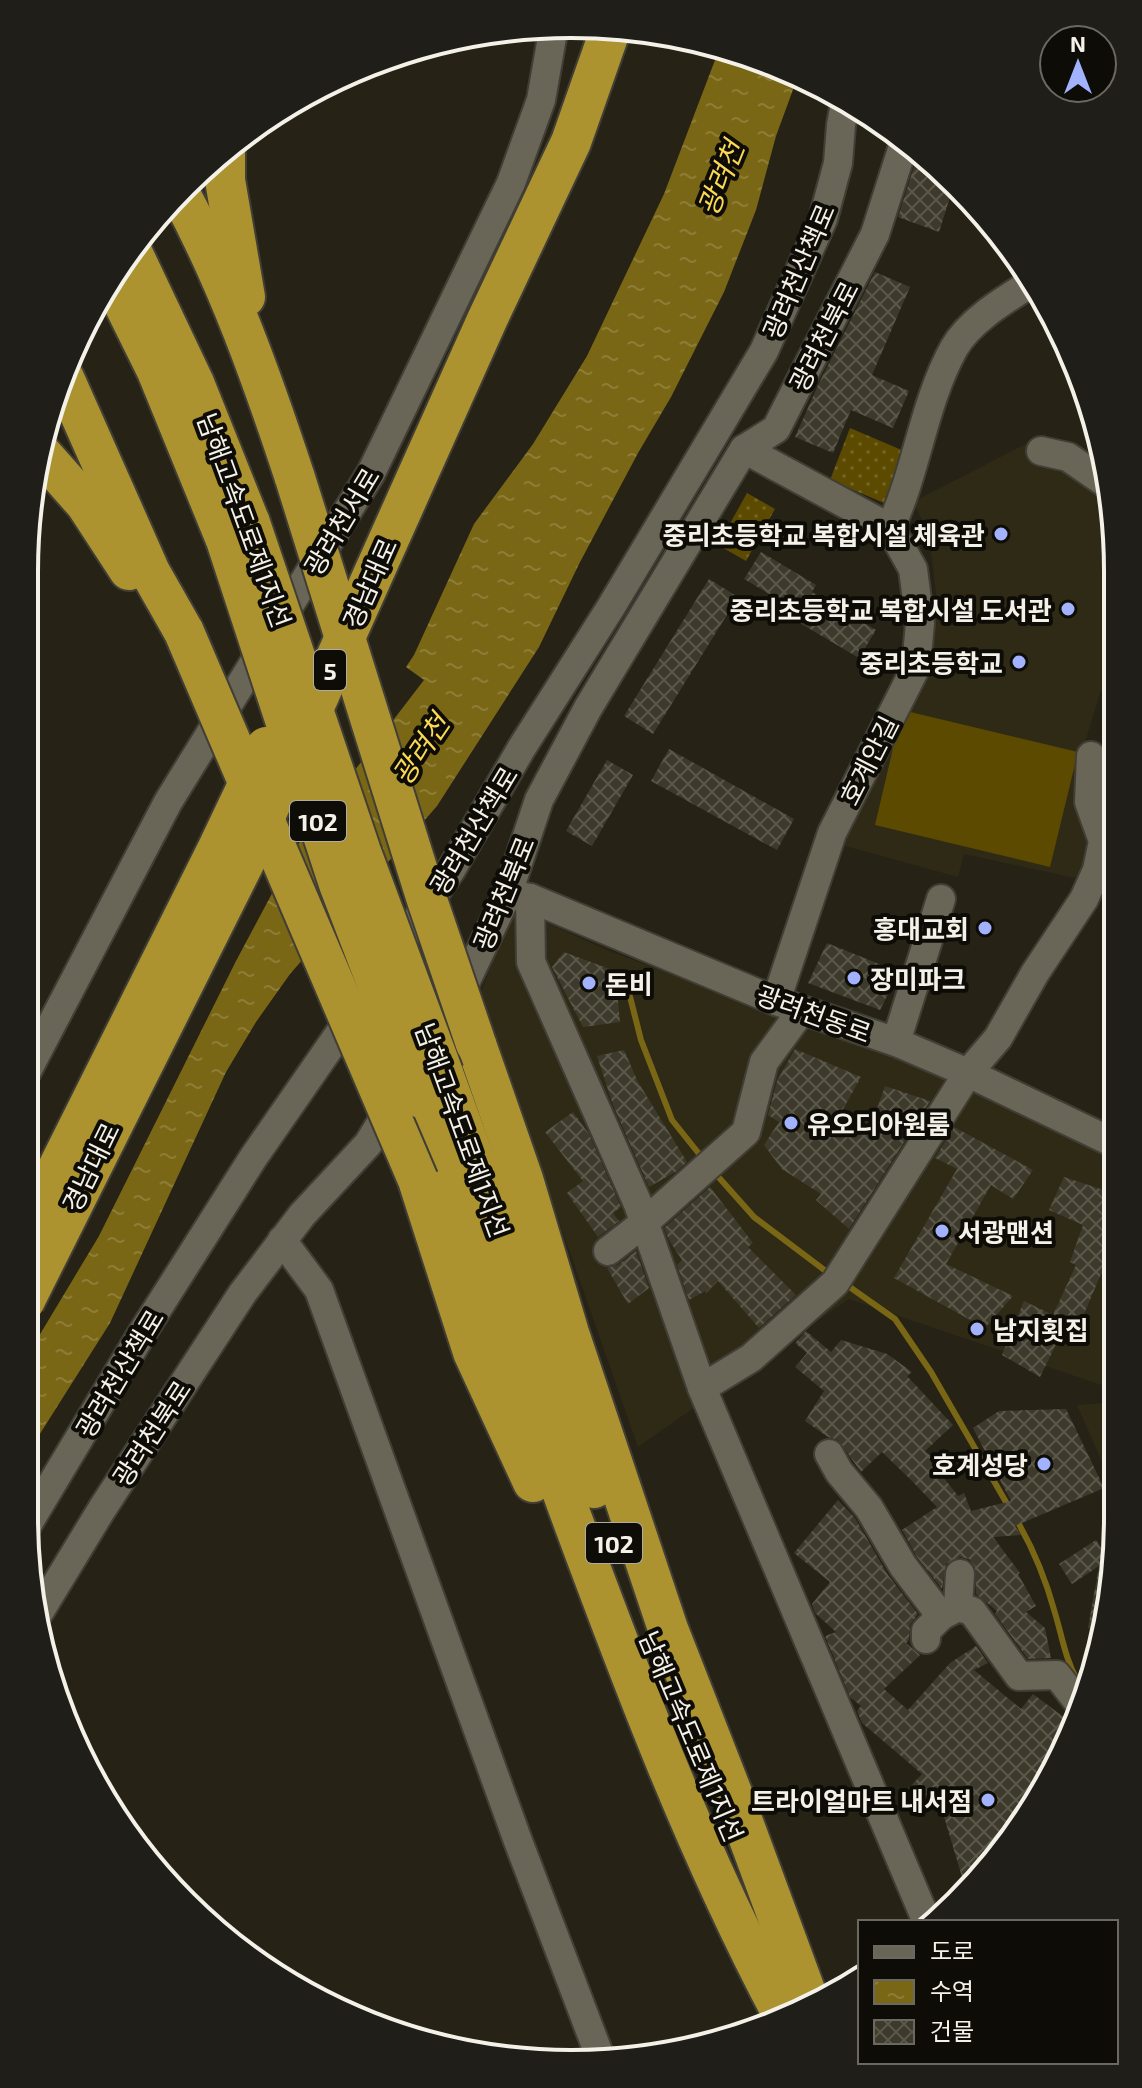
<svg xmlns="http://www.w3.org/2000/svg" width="1142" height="2088" viewBox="0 0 1142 2088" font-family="'Exo 2','Noto Sans KR',sans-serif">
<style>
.built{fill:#2f2a16}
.park{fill:url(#park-dots)}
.pitch{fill:#5b4a00}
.water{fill:url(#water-ripples)}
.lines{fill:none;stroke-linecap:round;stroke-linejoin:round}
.stream{stroke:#7a6715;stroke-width:6}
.building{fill:url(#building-cross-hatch)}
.minor-casing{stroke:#413e36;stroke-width:32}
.highway-casing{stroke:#413e36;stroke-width:44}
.minor{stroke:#696557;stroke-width:28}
.highway{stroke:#ac9330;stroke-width:40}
.highway-bridge-casing{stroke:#413e36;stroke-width:44;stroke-linecap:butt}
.highway-bridge{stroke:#ac9330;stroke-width:40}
.poi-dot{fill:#a2b2fd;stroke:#0e0c07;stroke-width:3}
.labels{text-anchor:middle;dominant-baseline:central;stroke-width:8;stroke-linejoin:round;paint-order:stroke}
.shield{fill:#0e0c07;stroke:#afaca5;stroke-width:2}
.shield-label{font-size:24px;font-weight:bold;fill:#f4f1e9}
.street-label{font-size:26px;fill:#f4f1e9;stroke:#0e0c07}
.poi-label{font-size:26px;font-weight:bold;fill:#f4f1e9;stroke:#0e0c07;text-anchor:end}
.water-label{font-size:28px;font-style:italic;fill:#fbd953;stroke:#0e0c07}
.rim{fill:none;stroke:#f4f1e9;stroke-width:4}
</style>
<defs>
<pattern id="park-dots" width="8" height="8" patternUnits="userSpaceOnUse" patternTransform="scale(2)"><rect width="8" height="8" fill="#5b4a00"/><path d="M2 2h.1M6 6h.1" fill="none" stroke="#736525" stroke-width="1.8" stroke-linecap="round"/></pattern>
<pattern id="water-ripples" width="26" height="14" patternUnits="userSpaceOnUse" patternTransform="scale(2)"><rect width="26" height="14" fill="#7a6715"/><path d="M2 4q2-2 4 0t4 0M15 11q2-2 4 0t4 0" fill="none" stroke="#8e7d37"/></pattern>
<pattern id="building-cross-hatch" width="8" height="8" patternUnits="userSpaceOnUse" patternTransform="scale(2)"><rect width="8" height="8" fill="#3d3a2c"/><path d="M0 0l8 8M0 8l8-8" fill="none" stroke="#5a574b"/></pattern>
</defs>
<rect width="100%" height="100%" fill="#262316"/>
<g class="built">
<path d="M1045,434L1071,470L1113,504L1114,679H1110L1100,693L1082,752L1087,856L1080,879L964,854L958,877L838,844L933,645L936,593L929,534L913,502Z"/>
<path d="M512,907L607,950L978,1089L1116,1155V1390L849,1299L638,1447L480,995Z"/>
<path d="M1112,1402L1116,1404L1117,1496L1077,1405Z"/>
</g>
<g class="park">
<path d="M850,428L904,451L884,503L830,480Z"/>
<path d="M747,493L775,509L746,561L718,545Z"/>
</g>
<path class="pitch" d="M902,710L1078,752L1050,867L875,825Z"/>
<path class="water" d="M720,47L747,53L798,76L776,136L756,210L724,292L671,397L638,453L579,564L539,647L437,806L290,974L256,1022L226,1072L110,1323L24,1459V1361L99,1236L236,961L299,843L424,680L406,667L414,655L474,524L533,444L587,356L664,194Z"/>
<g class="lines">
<g class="stream">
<path d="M624,973L641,1040L672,1120L704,1160"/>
<path d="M714,1172L754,1217L831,1275"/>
<path d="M844,1283L895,1319L931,1372L1010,1509"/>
<path d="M1016,1519C1033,1548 1046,1580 1055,1613C1062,1636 1065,1658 1077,1680"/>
</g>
</g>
<g class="building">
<path d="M918,154L957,184L970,200L951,194L939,232L898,217Z"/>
<path d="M875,272L910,287L872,375L909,391L893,428L851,410L833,453L795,437L819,383Z"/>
<path d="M761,552L816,585L812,592L876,630L859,658L793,619L798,611L744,579Z"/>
<path d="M709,579L738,597L653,734L624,716Z"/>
<path d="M669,749L794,819L777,850L651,781Z"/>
<path d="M607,760L633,775L592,846L566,831Z"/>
<path d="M827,943L899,972L880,1010L808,983Z"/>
<path d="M564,952L615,971L620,1022L583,1027L552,967Z"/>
<path d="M795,1049L861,1077L836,1122L868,1135L885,1086L930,1101L849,1229L816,1200L821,1194L782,1169L764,1145L779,1122L768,1115L777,1081Z"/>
<path d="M624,1050L638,1082L687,1162L677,1171L649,1187L613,1105L597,1056Z"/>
<path d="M573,1112L589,1134L621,1207L613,1213L619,1221L598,1237L567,1193L583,1181L545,1132Z"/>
<path d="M954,1127L1033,1170L1013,1199L991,1185L946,1264L1013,1296L985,1328L894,1278L957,1169L935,1158Z"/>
<path d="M1064,1177L1116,1194V1269L1111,1278L1101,1274L1081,1321L1070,1316L1040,1377L1002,1355L1024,1301L1053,1315L1076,1265L1070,1262L1083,1225L1049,1210Z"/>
<path d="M710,1187L753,1243L748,1247L796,1295L759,1328L718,1281L706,1293L705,1291L689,1300L677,1265L682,1260L669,1240L664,1228Z"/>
<path d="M636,1251L649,1288L628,1304L607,1268L618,1265Z"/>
<path d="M806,1331L831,1352L841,1340L887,1354L912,1372L907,1376L953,1425L925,1451L932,1457L929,1459L958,1496L964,1493L971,1511L1011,1501L973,1428L999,1411L1066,1409L1104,1488L1015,1526L1021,1535L993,1537L1020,1573L1018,1574L1036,1606L1026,1612L1045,1628L1051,1658L1028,1659L995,1614L997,1611L976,1594L975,1567L969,1559L960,1557L946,1564L942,1589L917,1557L902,1530L937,1507L910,1479L882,1452L861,1472L838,1440L828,1437L805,1421L824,1391L795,1367L807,1353L795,1343Z"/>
<path d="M838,1500L855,1518L888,1575L918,1614L910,1625L909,1640L906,1643L920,1655L884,1689L908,1710L950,1663L976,1646L988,1663L974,1670L1021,1709L1033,1694L1074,1725L1062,1752L1037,1779L1044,1791L965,1887L936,1790L920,1808L905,1792L922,1774L862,1723L857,1711L861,1706L850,1697L825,1636L836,1632L815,1613L812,1604L830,1582L794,1553Z"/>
<path d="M1096,1540L1114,1567L1101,1631L1088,1628L1099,1566L1072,1584L1059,1564Z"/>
</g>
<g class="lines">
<g class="minor-casing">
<g id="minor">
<path d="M744,449L890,528"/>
<path d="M1041,451L1068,457L1110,486"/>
<path d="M515,895L530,898L776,1001L896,1042L968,1073L1116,1144"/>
<path d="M530,898L531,962L638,1204L702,1388L927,1922"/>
<path d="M389,960L451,870L521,749L611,607L764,351L823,219L838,163L841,125L846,98"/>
<path d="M776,1001L832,833L916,667L920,623L913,569L890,528C917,471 923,404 954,348C970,320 1006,299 1033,282"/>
<path d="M455,1004L508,893L539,800L588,708L744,449L776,429L875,234L904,143"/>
<path d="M896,1042L941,899"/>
<path d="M25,1075L168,802L371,473L511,183L541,100L554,26"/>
<path d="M282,1240L319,1290L518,1841L602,2062"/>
<path d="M608,1251L644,1223L746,1132L764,1062L802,1010"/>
<path d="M702,1388L751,1358L835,1283L968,1073L998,1038L1035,973L1084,899L1097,870L1103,841L1089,802L1091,756"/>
<path d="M829,1454L839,1472L869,1508L903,1566L941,1616L958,1607L972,1611L1019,1676L1057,1675L1082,1707"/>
<path d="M26,1527L144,1330L253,1158L357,1008"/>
<path d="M958,1607L960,1574"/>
<path d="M40,1611L102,1509L242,1294L302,1215L368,1144L395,1100"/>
<path d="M926,1639V1631L941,1616"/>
</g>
</g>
<g class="highway-casing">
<g id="highway">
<path d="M225,150V180L245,297"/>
<path d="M179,192C228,282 263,381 295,478"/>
<path d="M131,250L194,383L250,523"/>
<path d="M111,278L157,371L226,540"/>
<path d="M64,378L150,572L184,632"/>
<path d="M39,451L86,504L129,570"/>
<path d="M476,1044L523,1179L569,1333L668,1629L734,1798L810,2004"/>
<path d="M443,1073L594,1488"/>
<path d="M421,1098C469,1237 520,1375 570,1513C634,1686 698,1856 785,2019"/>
<path d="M418,1180L473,1352L533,1482"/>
</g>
</g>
<use href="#minor" class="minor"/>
<use href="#highway" class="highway"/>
<g class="highway-bridge-casing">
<g id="highway-bridge">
<path d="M295,478L426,897L476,1044"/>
<path d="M250,523L361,852L443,1073"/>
<path d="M226,540L339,884L421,1098"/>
<path d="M184,632L418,1180"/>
<path d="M24,1236L218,848L266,747"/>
<path d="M24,1302L245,861L487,320L571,142L611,28"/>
</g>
</g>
<use href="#highway-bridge" class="highway-bridge"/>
</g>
<g class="poi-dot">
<circle cx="1001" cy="534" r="8"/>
<circle cx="1068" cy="609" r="8"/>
<circle cx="1019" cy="662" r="8"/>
<circle cx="985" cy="928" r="8"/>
<circle cx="854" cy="978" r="8"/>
<circle cx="589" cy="983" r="8"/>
<circle cx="791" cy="1123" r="8"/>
<circle cx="942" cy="1231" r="8"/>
<circle cx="977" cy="1329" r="8"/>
<circle cx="1044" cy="1464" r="8"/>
<circle cx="988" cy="1800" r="8"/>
</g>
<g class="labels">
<g class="shield">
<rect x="314" y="650" width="32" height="40" rx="6"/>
<rect x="290" y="801" width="56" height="40" rx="6"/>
<rect x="586" y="1523" width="56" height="40" rx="6"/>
</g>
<g class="shield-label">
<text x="330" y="670">5</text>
<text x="318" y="821">102</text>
<text x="614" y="1543">102</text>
</g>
<g class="street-label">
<text transform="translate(798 271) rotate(-67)">광려천산책로</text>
<text transform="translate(823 336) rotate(-63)">광려천북로</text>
<text transform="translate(245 520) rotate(70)">남해고속도로제1지선</text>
<text transform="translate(341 521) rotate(-59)">광려천서로</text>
<text transform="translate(369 583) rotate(-66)">경남대로</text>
<text transform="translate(868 760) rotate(-63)">호계안길</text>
<text transform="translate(473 830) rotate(-59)">광려천산책로</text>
<text transform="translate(503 893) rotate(-68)">광려천북로</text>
<text transform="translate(814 1013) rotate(20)">광려천동로</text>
<text transform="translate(463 1130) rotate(70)">남해고속도로제1지선</text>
<text transform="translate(90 1167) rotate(-64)">경남대로</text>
<text transform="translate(119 1373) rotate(-59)">광려천산책로</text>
<text transform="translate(151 1433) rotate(-57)">광려천북로</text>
<text transform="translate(692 1736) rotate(67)">남해고속도로제1지선</text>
</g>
<g class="poi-label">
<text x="985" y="534">중리초등학교 복합시설 체육관</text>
<text x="1052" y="609">중리초등학교 복합시설 도서관</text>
<text x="1003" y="662">중리초등학교</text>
<text x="969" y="928">홍대교회</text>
<text x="870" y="978" text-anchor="start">장미파크</text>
<text x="605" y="983" text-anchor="start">돈비</text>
<text x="807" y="1123" text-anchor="start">유오디아원룸</text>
<text x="958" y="1231" text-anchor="start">서광맨션</text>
<text x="993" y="1329" text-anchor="start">남지횟집</text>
<text x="1028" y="1464">호계성당</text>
<text x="972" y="1800">트라이얼마트 내서점</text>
</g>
<g class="water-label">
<text transform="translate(720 178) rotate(-68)">광려천</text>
<text transform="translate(420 749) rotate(-56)">광려천</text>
</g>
</g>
<path d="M0 0H1142V2088H0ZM571 38H571A533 533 0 0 1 1104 571V1517A533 533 0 0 1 571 2050H571A533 533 0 0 1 38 1517V571A533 533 0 0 1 571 38Z" fill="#201e19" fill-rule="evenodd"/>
<path class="rim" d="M571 38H571A533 533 0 0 1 1104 571V1517A533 533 0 0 1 571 2050H571A533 533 0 0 1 38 1517V571A533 533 0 0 1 571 38Z"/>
<rect x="858" y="1920" width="260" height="144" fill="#0e0c07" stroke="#6a6861" stroke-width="2"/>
<rect x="874" y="1946" width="40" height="12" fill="#696557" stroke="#6a6861" stroke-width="2"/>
<text x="930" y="1960" font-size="24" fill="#f4f1e9">도로</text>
<rect x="874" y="1980" width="40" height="24" fill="url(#water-ripples)" stroke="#6a6861" stroke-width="2"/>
<text x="930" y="2000" font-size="24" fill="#f4f1e9">수역</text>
<rect x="874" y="2020" width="40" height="24" fill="url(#building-cross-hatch)" stroke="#6a6861" stroke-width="2"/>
<text x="930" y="2040" font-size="24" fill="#f4f1e9">건물</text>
<g transform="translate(1078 64)"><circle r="38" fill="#0e0c07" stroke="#6a6861" stroke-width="2"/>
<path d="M0-6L14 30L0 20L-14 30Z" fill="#a2b2fd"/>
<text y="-12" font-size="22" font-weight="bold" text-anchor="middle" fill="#f4f1e9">N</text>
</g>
</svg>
